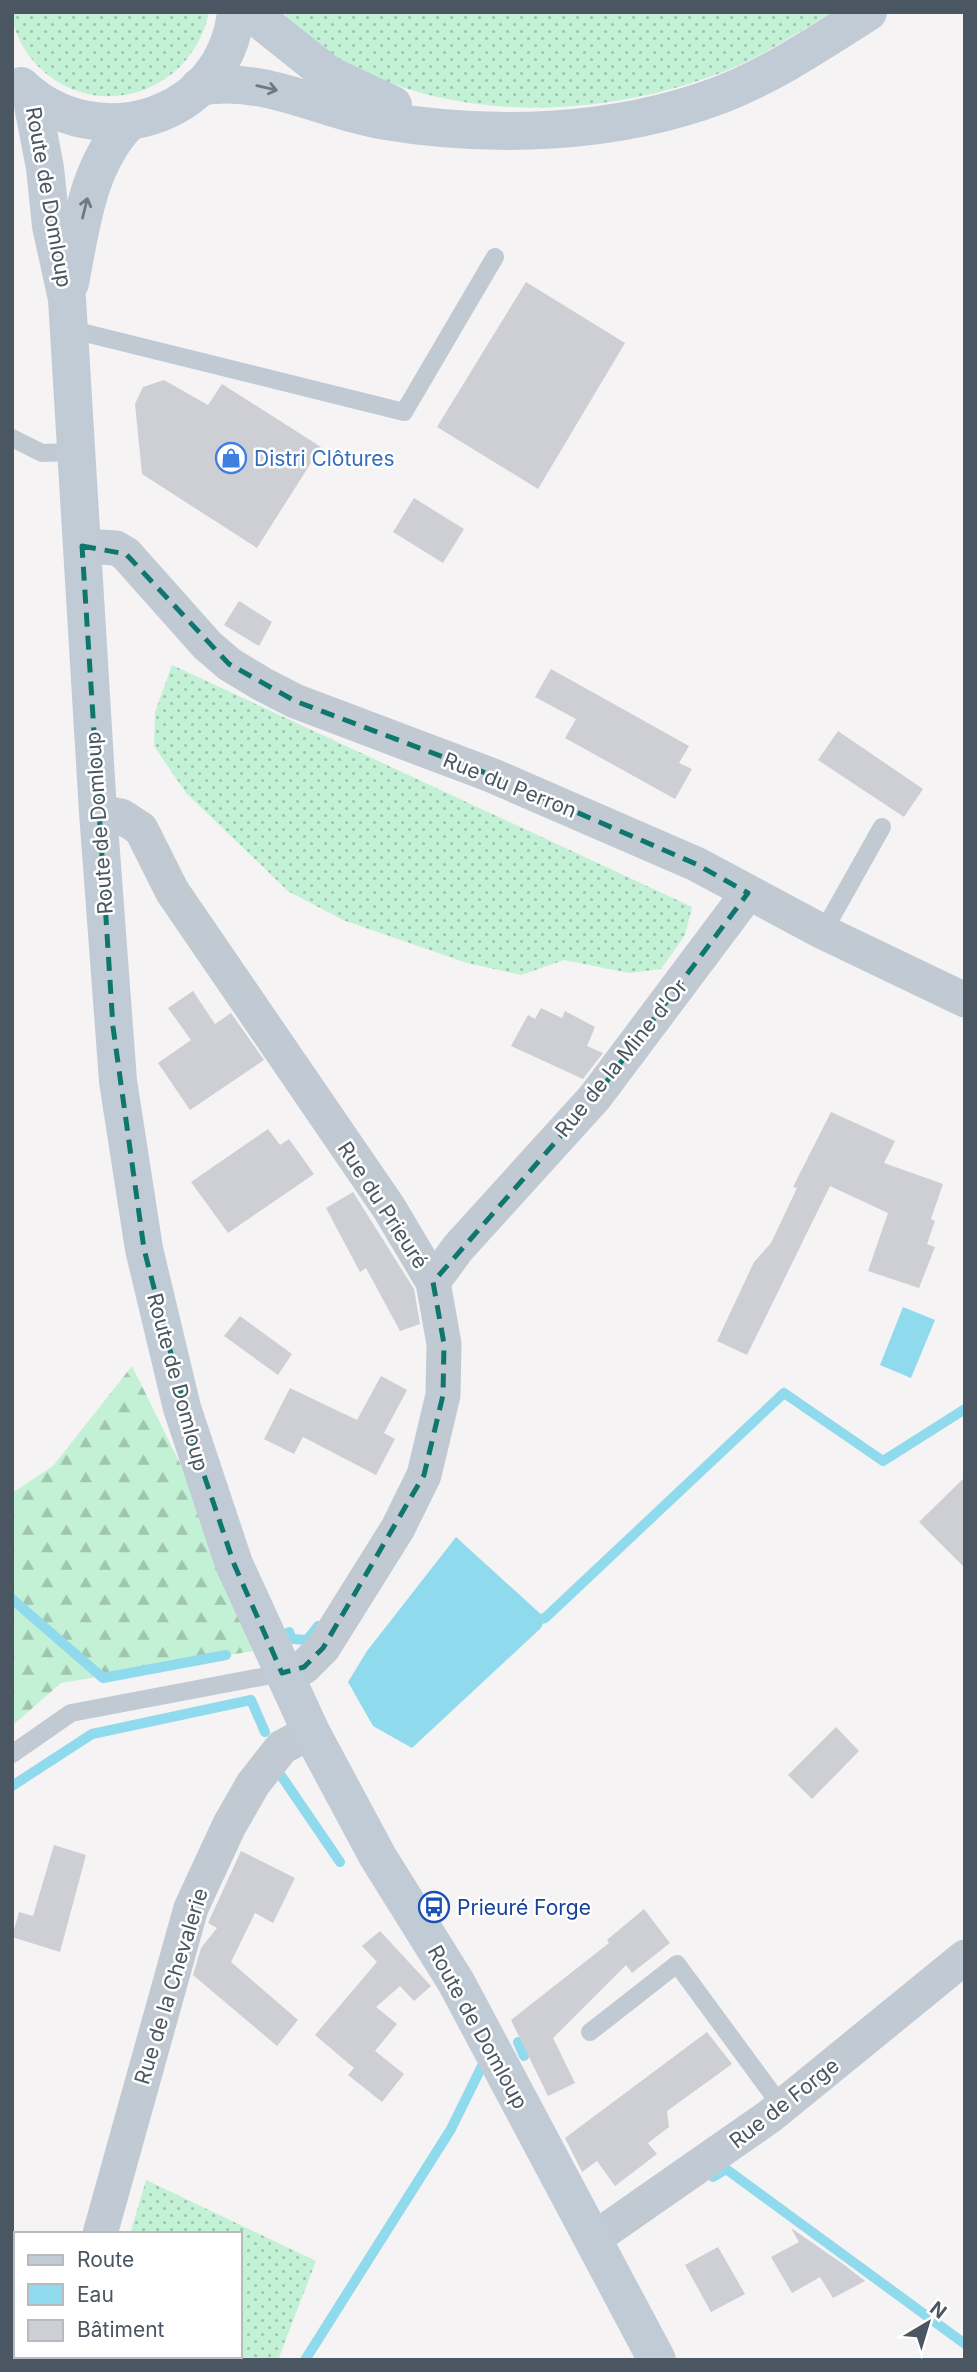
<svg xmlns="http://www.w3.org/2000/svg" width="977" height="2372" viewBox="0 0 977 2372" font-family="Inter,sans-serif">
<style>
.grass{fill:url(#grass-dots)}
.forest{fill:url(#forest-firs)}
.water{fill:#90daee}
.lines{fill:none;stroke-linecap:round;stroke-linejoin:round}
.stream{stroke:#90daee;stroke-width:10}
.building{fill:#cdcfd5}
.lane{stroke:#c1cad2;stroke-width:18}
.street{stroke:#c1cad2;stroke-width:35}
.secondary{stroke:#c1cbd6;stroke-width:38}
.oneway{stroke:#6e7984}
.marked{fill:none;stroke:#0f766e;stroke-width:5;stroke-dasharray:14 9;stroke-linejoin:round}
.labels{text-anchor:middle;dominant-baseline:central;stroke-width:5;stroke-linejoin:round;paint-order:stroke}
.street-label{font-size:21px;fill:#4a5661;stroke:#fff}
.shop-label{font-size:21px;fill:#366cbe;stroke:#fff;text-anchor:start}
.transit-label{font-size:21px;fill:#164399;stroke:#fff;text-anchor:start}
</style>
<defs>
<pattern id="grass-dots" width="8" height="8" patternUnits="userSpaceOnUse" patternTransform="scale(1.75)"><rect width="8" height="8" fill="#c3f1d5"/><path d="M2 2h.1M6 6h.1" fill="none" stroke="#a0c6b0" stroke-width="1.8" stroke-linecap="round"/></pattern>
<pattern id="forest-firs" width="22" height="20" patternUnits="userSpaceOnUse" patternTransform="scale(1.75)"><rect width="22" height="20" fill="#c3f1d5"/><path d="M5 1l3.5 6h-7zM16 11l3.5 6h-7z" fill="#a0c6b0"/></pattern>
</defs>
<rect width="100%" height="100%" fill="#f5f3f3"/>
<g class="grass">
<path d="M12,12H209C191,98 86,127 30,57C21,45 12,28 12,12Z"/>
<path d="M283,12H832C794,35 757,60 715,75C606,115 476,122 368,74C341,62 299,38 283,12Z"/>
<path d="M172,665L692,907L685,935L661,969L629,973L564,960L521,975L467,963L343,920L288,891L186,793L154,746L155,712Z"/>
<path d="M146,2180L316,2261L278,2360H94L95,2356H240V2234H130Z"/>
</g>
<path class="forest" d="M132,1366L271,1648L61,1683L12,1726V1493L53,1466Z"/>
<g class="water">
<path d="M903,1307L935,1320L911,1378L880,1365Z"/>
<path d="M456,1537L545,1618L541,1628L412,1748L373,1726L348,1682L367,1651Z"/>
</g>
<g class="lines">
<g class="stream">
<path d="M12,1599L103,1678L226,1655"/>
<path d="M535,1620L545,1618L784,1393L883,1461L965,1409"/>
<path d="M289,1632L292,1639L307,1640L318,1626"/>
<path d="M282,1777L340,1862"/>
<path d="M12,1786L92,1734L251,1700L265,1732"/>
<path d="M518,2042L524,2056"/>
<path d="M713,2177L726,2169L965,2344"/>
<path d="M305,2360L451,2129L482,2066"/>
</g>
</g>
<g class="building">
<path d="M526,282L625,343L538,489L437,427Z"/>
<path d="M164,380L208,405L222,384L321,447L257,548L142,474L135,404L143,387Z"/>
<path d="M414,498L464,529L443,563L393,532Z"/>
<path d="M239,601L272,622L259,646L224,625Z"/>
<path d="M551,669L689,746L679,763L692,769L675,799L565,738L576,719L535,697Z"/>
<path d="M838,731L923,789L904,817L818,760Z"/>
<path d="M193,991L215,1024L231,1013L264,1060L190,1110L158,1063L191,1040L168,1008Z"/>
<path d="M541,1008L562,1018L565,1011L595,1027L587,1046L603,1053L583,1079L511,1046L528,1015L535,1019Z"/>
<path d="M831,1112L895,1141L884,1163L943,1184L931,1219L935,1221L927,1244L935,1247L919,1288L868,1271L888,1213L830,1186L747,1355L717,1341L754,1262L771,1243L797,1188L793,1187Z"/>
<path d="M268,1129L280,1145L289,1139L314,1174L228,1233L191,1182Z"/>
<path d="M353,1192L414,1289L420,1324L400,1331L366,1268L360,1272L326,1208Z"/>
<path d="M240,1316L292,1354L278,1375L224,1336Z"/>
<path d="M381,1376L407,1390L384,1433L395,1439L376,1475L303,1437L294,1454L264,1439L290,1388L357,1420Z"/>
<path d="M965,1477V1568L919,1522Z"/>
<path d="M836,1727L859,1751L812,1799L788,1775Z"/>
<path d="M54,1845L86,1855L60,1952L12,1937L19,1912L33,1916Z"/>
<path d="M241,1851L295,1878L273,1923L255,1913L231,1962L298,2020L277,2046L193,1975L201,1948L217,1928L208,1923Z"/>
<path d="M644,1909L670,1943L632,1973L626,1965L553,2038L575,2083L548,2096L511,2020L609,1943L607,1940Z"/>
<path d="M380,1931L431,1986L414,2001L400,1986L376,2007L397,2024L375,2051L404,2074L382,2102L348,2075L354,2068L315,2035L377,1962L362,1946Z"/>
<path d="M707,2032L732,2064L667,2111L669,2127L648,2143L657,2154L615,2186L597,2161L582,2172L565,2138Z"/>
<path d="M791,2228L843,2264L865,2281L833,2298L820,2277L792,2293L771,2257L799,2242Z"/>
<path d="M718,2247L745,2294L711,2312L685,2265Z"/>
</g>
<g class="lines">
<g class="lane">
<path d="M69,329L404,412L495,257"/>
<path d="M12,438L42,453L76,452"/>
<path d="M823,932L882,827"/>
<path d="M12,1754L71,1713L282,1673"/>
<path d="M590,2032L677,1964L782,2107"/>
</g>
<g class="street">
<path d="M82,546L116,548L126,554L207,645L229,664L262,684L295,701L491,775L696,864L823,932L965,1000"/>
<path d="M98,812L121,816L141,829L172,891L389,1208L433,1282L444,1344L443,1395L424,1475L398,1528L323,1648L304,1667L282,1673"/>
<path d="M433,1282L458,1248L595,1097L748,893"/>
<path d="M100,2234L191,1908L229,1826L253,1784L282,1747L311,1732"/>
<path d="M595,2238L770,2116L965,1957"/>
<path d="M66,2360L67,2356"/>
</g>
<g class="secondary">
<path d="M250,12L329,75L393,105"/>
<path d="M21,86C95,157 225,119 236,12"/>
<path d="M199,87C264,75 318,109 380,120C491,139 614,135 720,95C772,75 821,42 868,12"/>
<path d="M31,95L45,168L51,226L67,299L98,812L118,1081L144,1249L182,1408L234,1564L311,1732L378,1857L456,1982L657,2360"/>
<path d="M70,283C81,227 87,166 128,123"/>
</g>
</g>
<defs><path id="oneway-shaft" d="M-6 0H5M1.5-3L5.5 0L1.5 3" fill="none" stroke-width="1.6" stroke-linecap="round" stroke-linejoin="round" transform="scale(1.75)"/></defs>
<g class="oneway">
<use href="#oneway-shaft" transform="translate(267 88) rotate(13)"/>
<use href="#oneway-shaft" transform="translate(85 208) rotate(-76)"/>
</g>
<path class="marked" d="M82,546L126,554L229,664L295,701L491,775L696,864L748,893L595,1097L433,1282L444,1344L443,1395L424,1475L323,1648L304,1667L282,1673L234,1564L196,1451L144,1249L113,1027Z"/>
<defs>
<g id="shop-ring" transform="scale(1.575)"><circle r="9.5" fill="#fff" stroke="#3f7fe0" stroke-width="1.5"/><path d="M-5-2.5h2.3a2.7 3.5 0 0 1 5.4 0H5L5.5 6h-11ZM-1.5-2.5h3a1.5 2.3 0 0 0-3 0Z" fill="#3f7fe0"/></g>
<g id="bus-ring" transform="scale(1.575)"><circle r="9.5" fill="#fff" stroke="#1a4fb4" stroke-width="1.5"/><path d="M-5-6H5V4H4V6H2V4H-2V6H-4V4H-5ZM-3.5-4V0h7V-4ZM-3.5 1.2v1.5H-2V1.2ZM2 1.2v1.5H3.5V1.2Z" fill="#1a4fb4"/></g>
</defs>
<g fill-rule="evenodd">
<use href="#shop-ring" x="231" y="458"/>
<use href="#bus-ring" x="434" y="1907"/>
</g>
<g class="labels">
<g class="street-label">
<text transform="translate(49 197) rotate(80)">Route de Domloup</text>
<text transform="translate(510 785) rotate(22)">Rue du Perron</text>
<text transform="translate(99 823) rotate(-94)">Route de Domloup</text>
<text transform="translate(621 1058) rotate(-51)">Rue de la Mine d'Or</text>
<text transform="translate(383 1205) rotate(57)">Rue du Prieuré</text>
<text transform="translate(178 1382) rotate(75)">Route de Domloup</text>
<text transform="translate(171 1986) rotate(-73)">Rue de la Chevalerie</text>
<text transform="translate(478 2027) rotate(61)">Route de Domloup</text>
<text transform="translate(784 2103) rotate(-38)">Rue de Forge</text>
</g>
<g class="shop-label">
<text x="254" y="458">Distri Clôtures</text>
</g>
<g class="transit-label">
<text x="457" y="1907">Prieuré Forge</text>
</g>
</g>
<rect width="977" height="2372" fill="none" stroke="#4a5661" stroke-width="28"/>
<rect x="14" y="2232" width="228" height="126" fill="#ffffff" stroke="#b7bbc0" stroke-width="2"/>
<rect x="28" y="2255" width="35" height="10" fill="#c1cbd6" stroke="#b7bbc0" stroke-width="2"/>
<text x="77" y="2267" font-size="21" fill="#4a5661">Route</text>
<rect x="28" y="2284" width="35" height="21" fill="#90daee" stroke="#b7bbc0" stroke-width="2"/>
<text x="77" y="2302" font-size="21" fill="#4a5661">Eau</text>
<rect x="28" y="2320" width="35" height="21" fill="#cdcfd5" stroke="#b7bbc0" stroke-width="2"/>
<text x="77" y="2337" font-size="21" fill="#4a5661">Bâtiment</text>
<g transform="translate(928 2323) rotate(38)" stroke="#ffffff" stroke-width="5" paint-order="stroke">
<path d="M0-5L12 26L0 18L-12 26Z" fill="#4a5661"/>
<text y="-10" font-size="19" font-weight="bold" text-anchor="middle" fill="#4a5661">N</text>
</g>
</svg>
